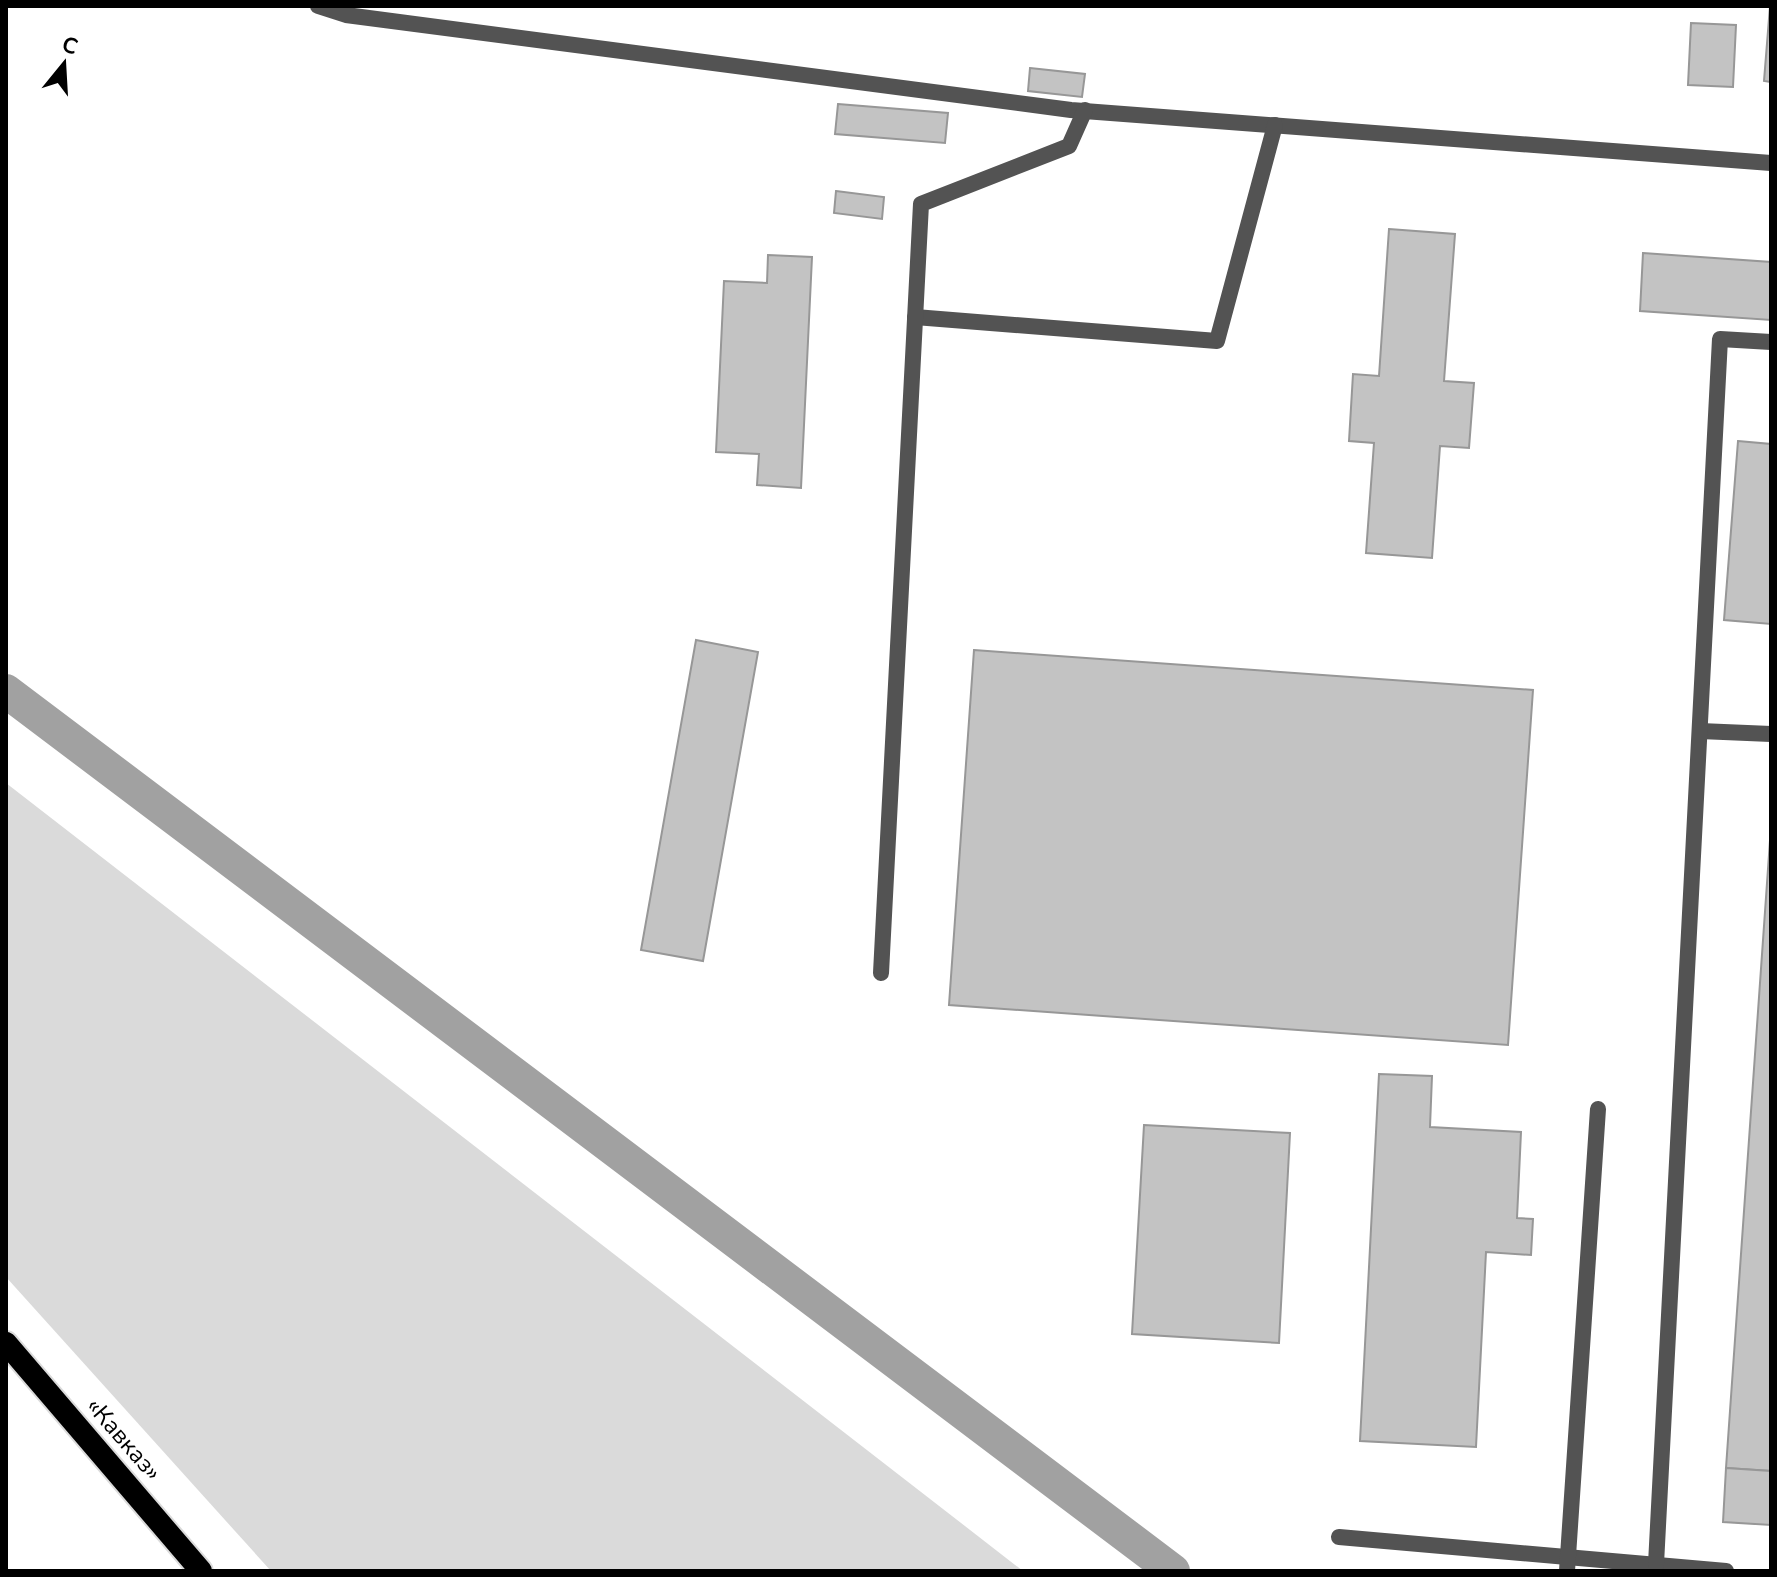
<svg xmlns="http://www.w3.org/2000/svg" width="1777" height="1577" viewBox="0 0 1777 1577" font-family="'Nunito Sans',sans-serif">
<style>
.green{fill:#dadada}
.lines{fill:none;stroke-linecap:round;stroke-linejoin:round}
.canal{stroke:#a1a1a1;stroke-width:34}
.building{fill:#c3c3c3;stroke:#979797;stroke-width:2}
.trunk-casing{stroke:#dbdbdb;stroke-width:26}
.service{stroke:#535353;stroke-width:16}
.trunk{stroke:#000;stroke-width:22}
.labels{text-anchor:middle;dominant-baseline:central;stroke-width:8;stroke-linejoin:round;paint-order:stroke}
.street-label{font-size:24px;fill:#000;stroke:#fff}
</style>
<rect width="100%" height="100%" fill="#fff"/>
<path class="green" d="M6,783L1023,1571H271L6,1277Z"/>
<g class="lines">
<path class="canal" d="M6,691L1173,1571"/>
</g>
<g class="building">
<path d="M1770,6H1771V82L1764,81Z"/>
<path d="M1691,23L1736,25L1733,87L1688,85Z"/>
<path d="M1030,68L1085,74L1082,97L1028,91Z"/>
<path d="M838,104L948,113L945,143L835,134Z"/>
<path d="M836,191L884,197L882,219L834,213Z"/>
<path d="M1389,229L1455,234L1444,381L1474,383L1469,448L1440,446L1432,558L1366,553L1374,443L1349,441L1353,374L1379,376Z"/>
<path d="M1643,253L1771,262V320L1640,311Z"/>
<path d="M768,255L812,257L801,488L757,485L759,454L716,452L724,281L767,283Z"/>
<path d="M1738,441L1771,444V624L1724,620Z"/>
<path d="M696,640L758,652L703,961L641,950Z"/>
<path d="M974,650L1533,690L1508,1045L949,1005Z"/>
<path d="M1771,826V1471L1726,1468Z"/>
<path d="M1379,1074L1432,1076L1430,1127L1521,1132L1517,1218L1533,1219L1531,1255L1486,1252L1476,1447L1360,1441Z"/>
<path d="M1144,1125L1290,1133L1279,1343L1132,1334Z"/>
<path d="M1726,1468L1771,1471V1525L1723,1522Z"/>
</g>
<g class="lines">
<g class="trunk-casing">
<path id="trunk" d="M6,1343L201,1571"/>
</g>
<g class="service">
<path d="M318,6L346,15L1071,110L1771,163"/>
<path d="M915,317L1217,341L1275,125"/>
<path d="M1700,731L1771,734"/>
<path d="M881,973L921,204L1069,146L1085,110"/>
<path d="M1339,1537L1726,1571"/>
<path d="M1656,1564L1720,339L1771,342"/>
<path d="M1567,1571L1598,1109"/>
</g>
<use href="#trunk" class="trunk"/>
</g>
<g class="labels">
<g class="street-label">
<text transform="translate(124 1439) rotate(49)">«Кавказ»</text>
</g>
</g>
<rect width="1777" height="1577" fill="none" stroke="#000000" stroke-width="16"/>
<g transform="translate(64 64) rotate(18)" stroke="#ffffff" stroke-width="6" paint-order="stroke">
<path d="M0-6L14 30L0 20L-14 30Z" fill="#000000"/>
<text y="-12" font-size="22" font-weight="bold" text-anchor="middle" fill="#000000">С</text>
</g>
</svg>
